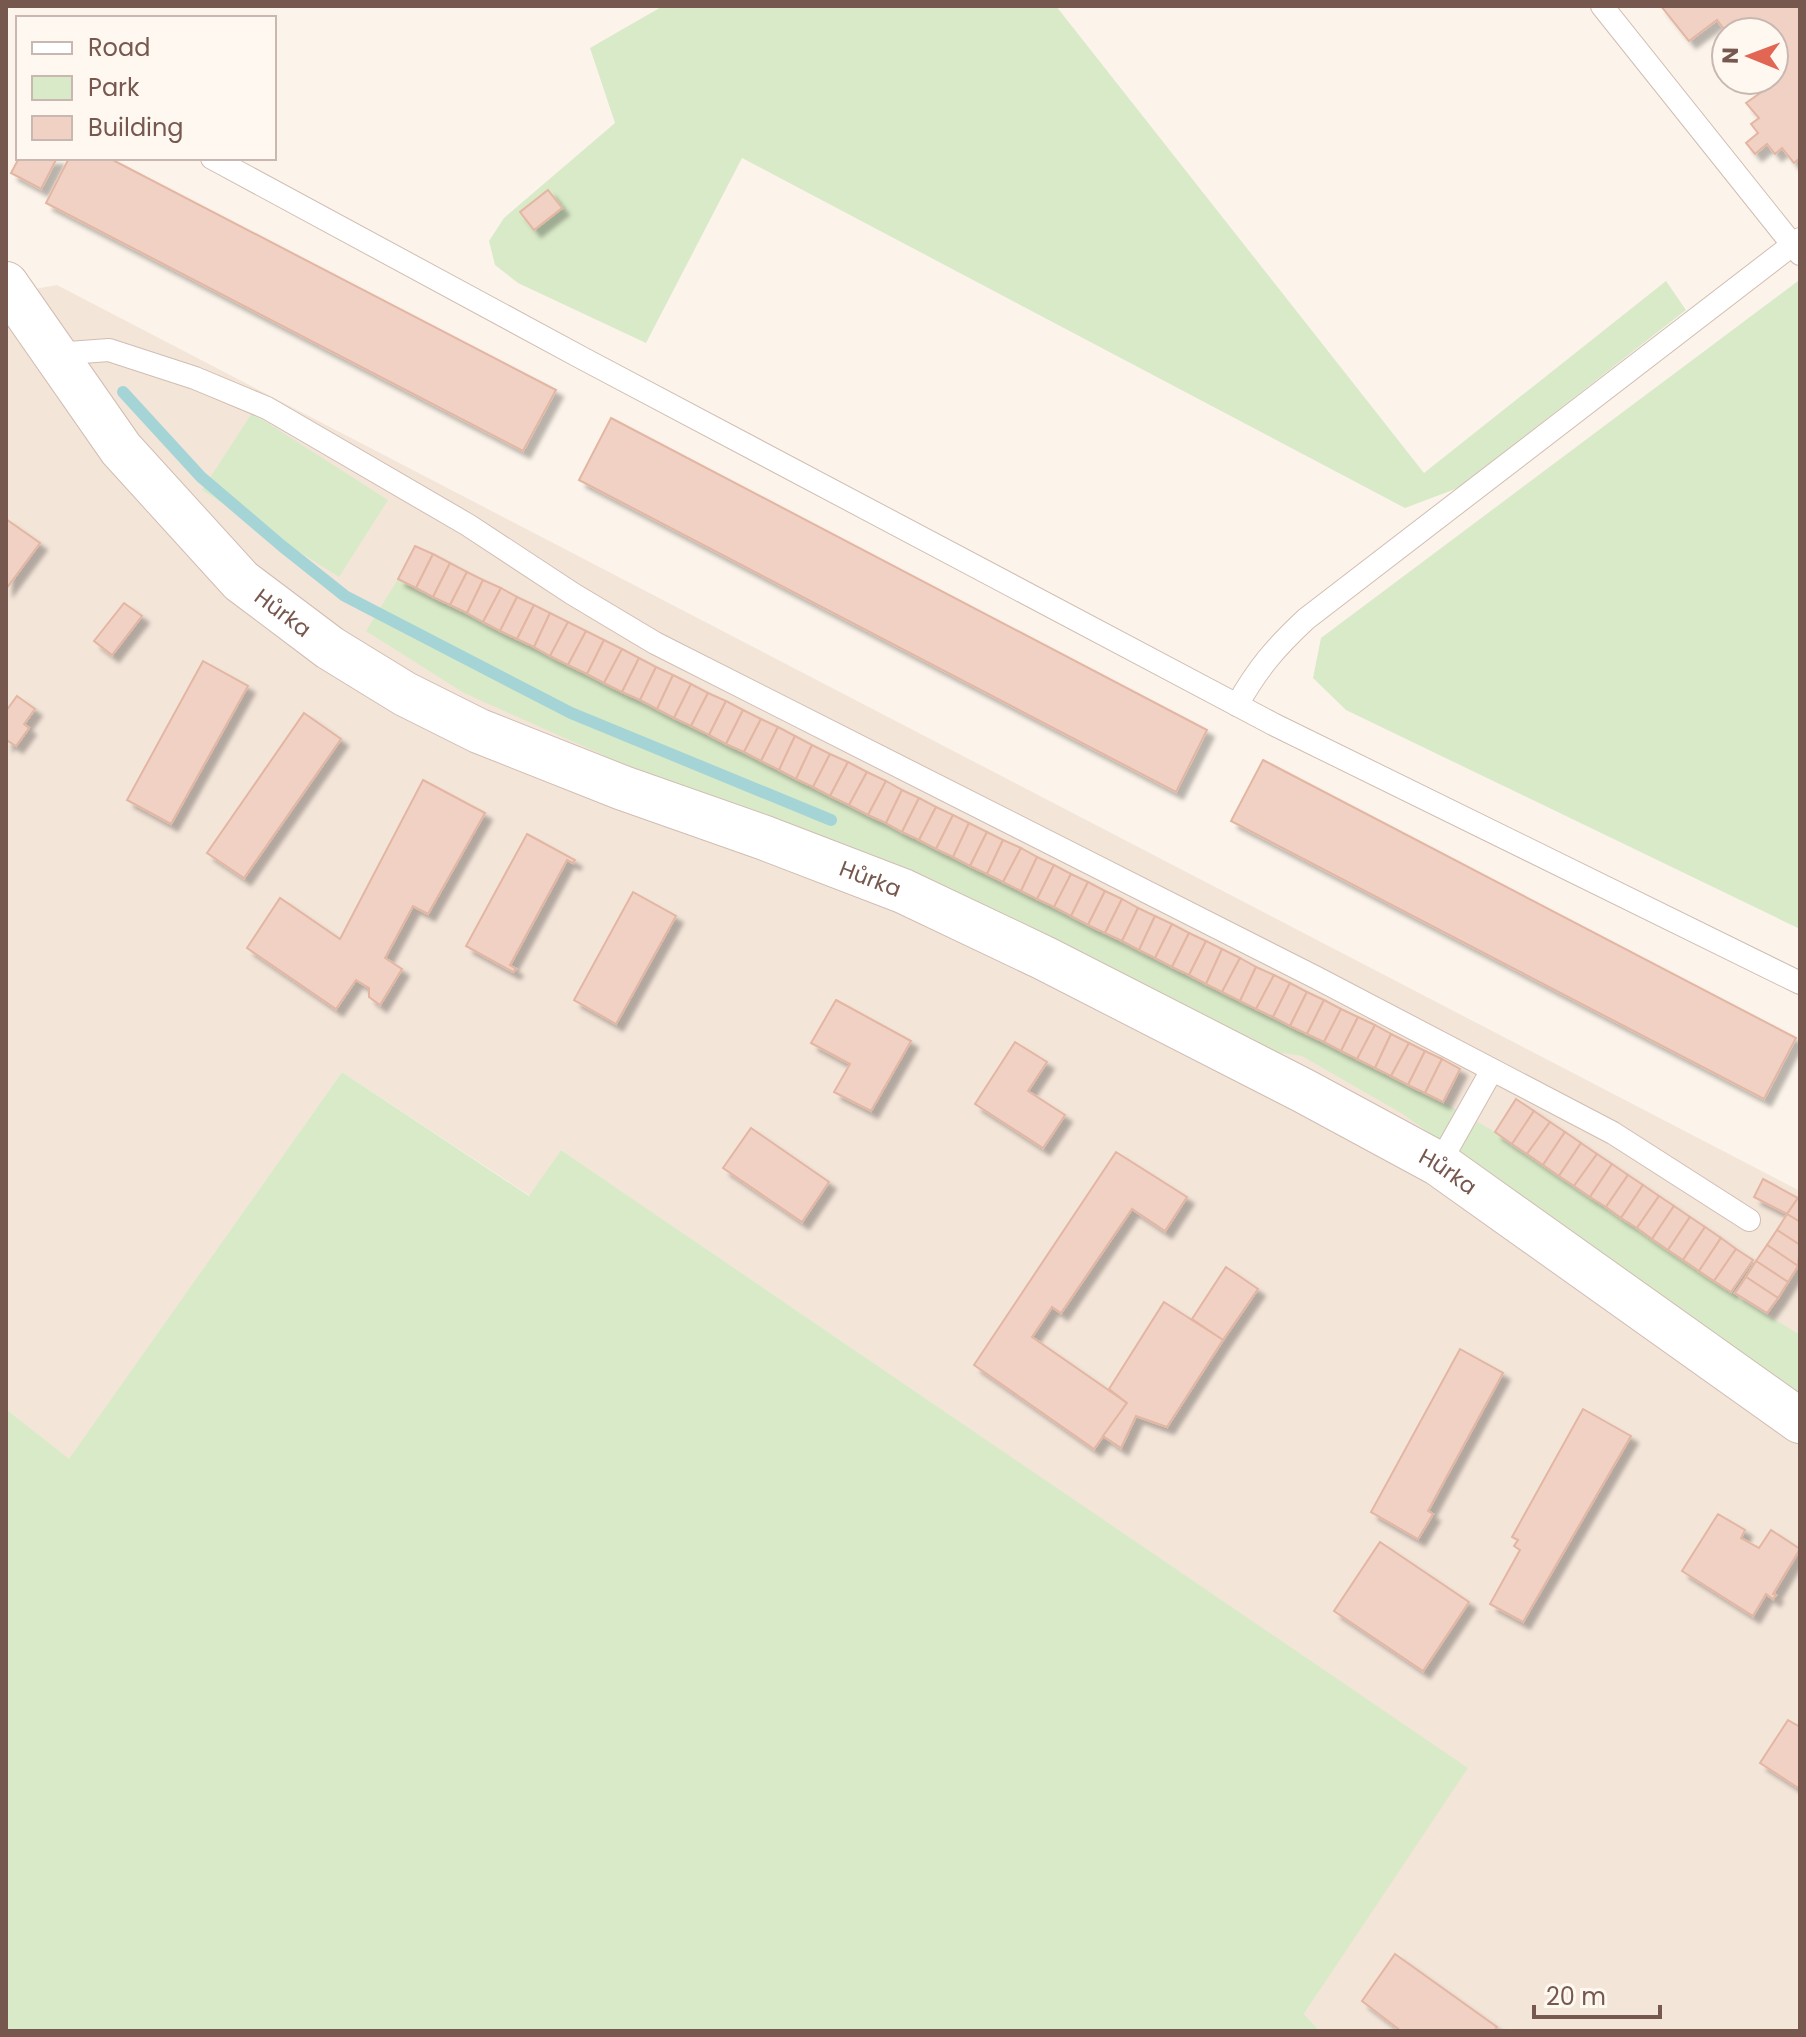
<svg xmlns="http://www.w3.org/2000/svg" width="1806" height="2037" viewBox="0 0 1806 2037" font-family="Poppins,sans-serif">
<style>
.residential{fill:#f4e5d9}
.green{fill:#d9eac8}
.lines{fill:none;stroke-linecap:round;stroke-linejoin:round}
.stream{stroke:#a5d4d7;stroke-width:12}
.building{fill:#f1d1c3;stroke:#e3b6a3;stroke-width:2;filter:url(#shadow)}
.lane-casing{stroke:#d1bdb2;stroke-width:24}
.street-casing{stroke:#d1bdb2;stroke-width:46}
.lane{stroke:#fff;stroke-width:22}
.street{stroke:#fff;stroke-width:44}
.labels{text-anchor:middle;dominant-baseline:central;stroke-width:6;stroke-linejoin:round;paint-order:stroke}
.street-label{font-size:22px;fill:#77584e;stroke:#fef8f1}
</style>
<defs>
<filter id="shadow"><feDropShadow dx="7" dy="7" stdDeviation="2" flood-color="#0004"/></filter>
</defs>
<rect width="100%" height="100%" fill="#fcf4ea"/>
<path class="residential" d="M57,285L1800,1191V2031H1320L1304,2014L1467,1768L561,1150L530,1196L342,1072L69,1460L6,1409V294Z"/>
<g class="green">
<path d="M663,6H1056L1424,473L1666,281L1686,310L1458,488L1405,508L742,158L646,343L518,283L495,265L489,241L504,218L615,123L590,48Z"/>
<path d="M1798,281L1800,284V929L1346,710L1313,678L1321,638Z"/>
<path d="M252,413L388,500L339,577L202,490Z"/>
<path d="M398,579L1443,1102L1495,1132L1730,1292L1800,1335V1408L1636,1279L1401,1113L1302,1056L1264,1050L464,693L366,631Z"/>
<path d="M342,1072L529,1196L561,1150L1468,1768L1304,2014L1320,2031H6V1409L69,1459Z"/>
</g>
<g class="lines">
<path class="stream" d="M123,392L201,477L282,546L345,596L571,713L831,820"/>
</g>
<g class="building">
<path d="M1661,6H1800V158L1794,163L1782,148L1775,154L1767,144L1755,154L1746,143L1758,133L1751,124L1759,118L1746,103L1763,91L1755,80H1774V32H1726L1717,20L1689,41Z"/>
<path d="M19,158H57L41,189L11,173Z"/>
<path d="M69,158H109L556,390L523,451L46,203Z"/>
<path d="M548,190L562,208L534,230L520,212Z"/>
<path d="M611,418L1207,730L1176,792L579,480Z"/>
<path d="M6,519L40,543L6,589Z"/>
<path d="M415,546L433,554L416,588L398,579Z"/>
<path d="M433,554L450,563L433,597L416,588Z"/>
<path d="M450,563L467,572L450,605L433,597Z"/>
<path d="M467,572L483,580L467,613L450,605Z"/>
<path d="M483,580L501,588L483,622L467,613Z"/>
<path d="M501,588L517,597L500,631L483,622Z"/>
<path d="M517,597L534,605L517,639L500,631Z"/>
<path d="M124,603L142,616L112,655L94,641Z"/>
<path d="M534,605L550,613L534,647L517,639Z"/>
<path d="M550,613L568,622L550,656L534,647Z"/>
<path d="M568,622L586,631L568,665L550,656Z"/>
<path d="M586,631L604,640L587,674L568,665Z"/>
<path d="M604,640L622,649L604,683L587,674Z"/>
<path d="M622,649L639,658L622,692L604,683Z"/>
<path d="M639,658L656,667L640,700L622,692Z"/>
<path d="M203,661L248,686L171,824L127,800Z"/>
<path d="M656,667L673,675L657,709L640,700Z"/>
<path d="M673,675L691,684L674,718L657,709Z"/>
<path d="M691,684L708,693L691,726L674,718Z"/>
<path d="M708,693L726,701L709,735L691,726Z"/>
<path d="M17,696L35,709L24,724L29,728L16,746L8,741L6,744V711Z"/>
<path d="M726,701L743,710L726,744L709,735Z"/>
<path d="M743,710L761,719L744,752L726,744Z"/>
<path d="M304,713L341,739L244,878L207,853Z"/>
<path d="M761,719L778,727L761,761L744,752Z"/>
<path d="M778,727L795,736L779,770L761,761Z"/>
<path d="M795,736L812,745L796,779L779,770Z"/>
<path d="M812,745L830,754L813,787L796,779Z"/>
<path d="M830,754L848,762L830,796L813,787Z"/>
<path d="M1263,760L1796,1038L1764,1099L1231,821Z"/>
<path d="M848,762L867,772L849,805L830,796Z"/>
<path d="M867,772L886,781L868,815L849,805Z"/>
<path d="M423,780L485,813L428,914L413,906L385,958L402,969L380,1005L369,997V988L356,980L336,1009L247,948L280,898L340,939Z"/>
<path d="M886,781L902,790L886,823L868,815Z"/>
<path d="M902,790L919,798L902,832L886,823Z"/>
<path d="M919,798L936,807L919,840L902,832Z"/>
<path d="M936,807L953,815L936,849L919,840Z"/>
<path d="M953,815L969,823L953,857L936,849Z"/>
<path d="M969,823L987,832L970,866L953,857Z"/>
<path d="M987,832L1003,840L987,874L970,866Z"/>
<path d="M527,834L575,860L573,863L567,860L510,965L516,969L513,972L466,946Z"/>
<path d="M1003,840L1021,848L1003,882L987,874Z"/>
<path d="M1021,848L1037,857L1021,891L1003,882Z"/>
<path d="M1037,857L1054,865L1037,899L1021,891Z"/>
<path d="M1054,865L1071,874L1054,907L1037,899Z"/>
<path d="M1071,874L1088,882L1071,916L1054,907Z"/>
<path d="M1088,882L1105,891L1088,925L1071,916Z"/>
<path d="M1105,891L1122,899L1105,933L1088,925Z"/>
<path d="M633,892L676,916L616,1024L574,1000Z"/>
<path d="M1122,899L1138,908L1122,941L1105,933Z"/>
<path d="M1138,908L1155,916L1139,950L1122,941Z"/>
<path d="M1155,916L1172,924L1155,958L1139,950Z"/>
<path d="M1172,924L1189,933L1172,967L1155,958Z"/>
<path d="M1189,933L1206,941L1189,975L1172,967Z"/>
<path d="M1206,941L1222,949L1206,984L1189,975Z"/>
<path d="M1222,949L1240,958L1222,992L1206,984Z"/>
<path d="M1240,958L1256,967L1240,1001L1222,992Z"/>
<path d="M1256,967L1274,975L1256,1009L1240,1001Z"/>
<path d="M1274,975L1290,983L1273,1017L1256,1009Z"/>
<path d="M1290,983L1307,992L1290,1026L1273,1017Z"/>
<path d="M1307,992L1324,1000L1307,1034L1290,1026Z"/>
<path d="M836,1000L911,1041L871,1111L834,1092L850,1064L811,1043Z"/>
<path d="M1324,1000L1341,1009L1324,1042L1307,1034Z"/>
<path d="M1341,1009L1358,1017L1341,1051L1324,1042Z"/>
<path d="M1358,1017L1375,1025L1357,1059L1341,1051Z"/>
<path d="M1375,1025L1391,1034L1375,1068L1357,1059Z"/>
<path d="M1391,1034L1409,1043L1391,1076L1375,1068Z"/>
<path d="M1015,1042L1047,1062L1028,1091L1065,1115L1043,1148L975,1104Z"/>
<path d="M1409,1043L1425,1051L1408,1085L1391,1076Z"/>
<path d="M1425,1051L1442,1059L1425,1093L1408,1085Z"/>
<path d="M1442,1059L1460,1069L1443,1102L1425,1093Z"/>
<path d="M1516,1099L1534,1111L1512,1144L1495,1132Z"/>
<path d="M1534,1111L1550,1122L1527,1154L1512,1144Z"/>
<path d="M1550,1122L1565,1132L1543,1165L1527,1154Z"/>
<path d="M751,1128L829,1182L802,1222L723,1168Z"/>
<path d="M1565,1132L1581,1143L1559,1176L1543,1165Z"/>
<path d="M1581,1143L1597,1154L1574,1186L1559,1176Z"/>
<path d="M1116,1152L1187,1197L1165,1231L1132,1209L1061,1313L1052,1307L1032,1337L1127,1403L1094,1449L974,1365Z"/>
<path d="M1597,1154L1612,1164L1590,1197L1574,1186Z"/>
<path d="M1612,1164L1628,1175L1606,1207L1590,1197Z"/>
<path d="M1628,1175L1643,1185L1621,1218L1606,1207Z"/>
<path d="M1763,1179L1798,1198L1787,1214L1754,1197Z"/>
<path d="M1643,1185L1659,1196L1637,1228L1621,1218Z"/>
<path d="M1659,1196L1674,1206L1652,1239L1637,1228Z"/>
<path d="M1798,1198L1800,1199V1222L1787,1214Z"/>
<path d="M1674,1206L1690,1217L1668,1250L1652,1239Z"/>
<path d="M1787,1214L1800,1222V1245L1777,1230Z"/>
<path d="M1690,1217L1705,1227L1683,1260L1668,1250Z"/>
<path d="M1705,1227L1721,1238L1699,1271L1683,1260Z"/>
<path d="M1777,1230L1800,1245L1798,1266L1767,1245Z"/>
<path d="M1721,1238L1736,1249L1714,1281L1699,1271Z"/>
<path d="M1767,1245L1798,1266L1788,1282L1756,1261Z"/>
<path d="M1736,1249L1753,1260L1731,1292L1714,1281Z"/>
<path d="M1756,1261L1788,1282L1778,1298L1746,1277Z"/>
<path d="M1226,1267L1258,1289L1223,1340L1192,1319Z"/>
<path d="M1746,1277L1778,1298L1767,1313L1735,1293Z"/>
<path d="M1164,1302L1223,1340L1167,1427L1136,1416L1121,1448L1103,1436L1127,1403L1109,1389Z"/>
<path d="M1460,1349L1503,1373L1428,1511L1433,1514L1418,1539L1371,1512Z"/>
<path d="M1583,1409L1631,1436L1523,1622L1490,1604L1520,1550L1514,1546L1518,1540L1512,1537Z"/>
<path d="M1718,1514L1745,1530L1741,1538L1759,1548L1771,1530L1800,1549L1773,1594L1776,1595L1773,1599L1766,1594L1753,1616L1682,1571Z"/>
<path d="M1380,1542L1469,1602L1423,1671L1334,1611Z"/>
<path d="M1788,1720L1800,1727V1789L1760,1763Z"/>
<path d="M1395,1954L1497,2027L1494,2031H1401L1362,2001Z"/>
</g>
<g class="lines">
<g class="lane-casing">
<g id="lane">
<path d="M1602,6L1800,254"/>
<path d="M212,158L582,358L1273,724L1800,983"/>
<path d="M55,354L109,350L195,378L267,408L468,525L573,594L655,643L1315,977L1613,1133L1749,1220"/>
<path d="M1237,705C1258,668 1275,648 1306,619L1800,239"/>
<path d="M1439,1164L1492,1070"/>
</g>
</g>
<g class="street-casing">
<g id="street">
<path id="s1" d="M6,284L121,449L241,581L330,648L405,694L479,731L623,788L765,838L903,891L1044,958L1304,1091L1439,1164L1800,1421"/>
</g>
</g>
<use href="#lane" class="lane"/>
<use href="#street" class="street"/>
</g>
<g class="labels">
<g class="street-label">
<text stroke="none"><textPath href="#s1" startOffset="432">Hůrka</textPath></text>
<text stroke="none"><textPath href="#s1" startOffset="1080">Hůrka</textPath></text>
<text stroke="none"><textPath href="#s1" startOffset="1728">Hůrka</textPath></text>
</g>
</g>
<rect width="1806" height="2037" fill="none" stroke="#77584e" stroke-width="16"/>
<rect x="16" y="16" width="260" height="144" fill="#fef8f1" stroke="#c8b8b0" stroke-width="2"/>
<rect x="32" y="42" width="40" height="12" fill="#ffffff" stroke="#c8b8b0" stroke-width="2"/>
<text x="88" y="56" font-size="24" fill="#77584e">Road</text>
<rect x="32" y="76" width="40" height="24" fill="#d9eac8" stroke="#c8b8b0" stroke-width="2"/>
<text x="88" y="96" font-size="24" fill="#77584e">Park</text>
<rect x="32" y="116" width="40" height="24" fill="#f1d1c3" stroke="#c8b8b0" stroke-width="2"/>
<text x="88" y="136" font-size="24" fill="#77584e">Building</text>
<g transform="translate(1750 56) rotate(271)"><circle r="38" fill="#fef8f1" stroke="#c8b8b0" stroke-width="2"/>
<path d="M0-6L14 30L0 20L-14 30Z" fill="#e16654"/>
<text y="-12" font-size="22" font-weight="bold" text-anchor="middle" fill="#77584e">N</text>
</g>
<path d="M1534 2005v12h126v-12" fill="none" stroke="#77584e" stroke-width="4"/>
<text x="1546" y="2005" font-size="24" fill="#77584e" stroke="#fef8f1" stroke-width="6" paint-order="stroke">20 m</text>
</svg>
